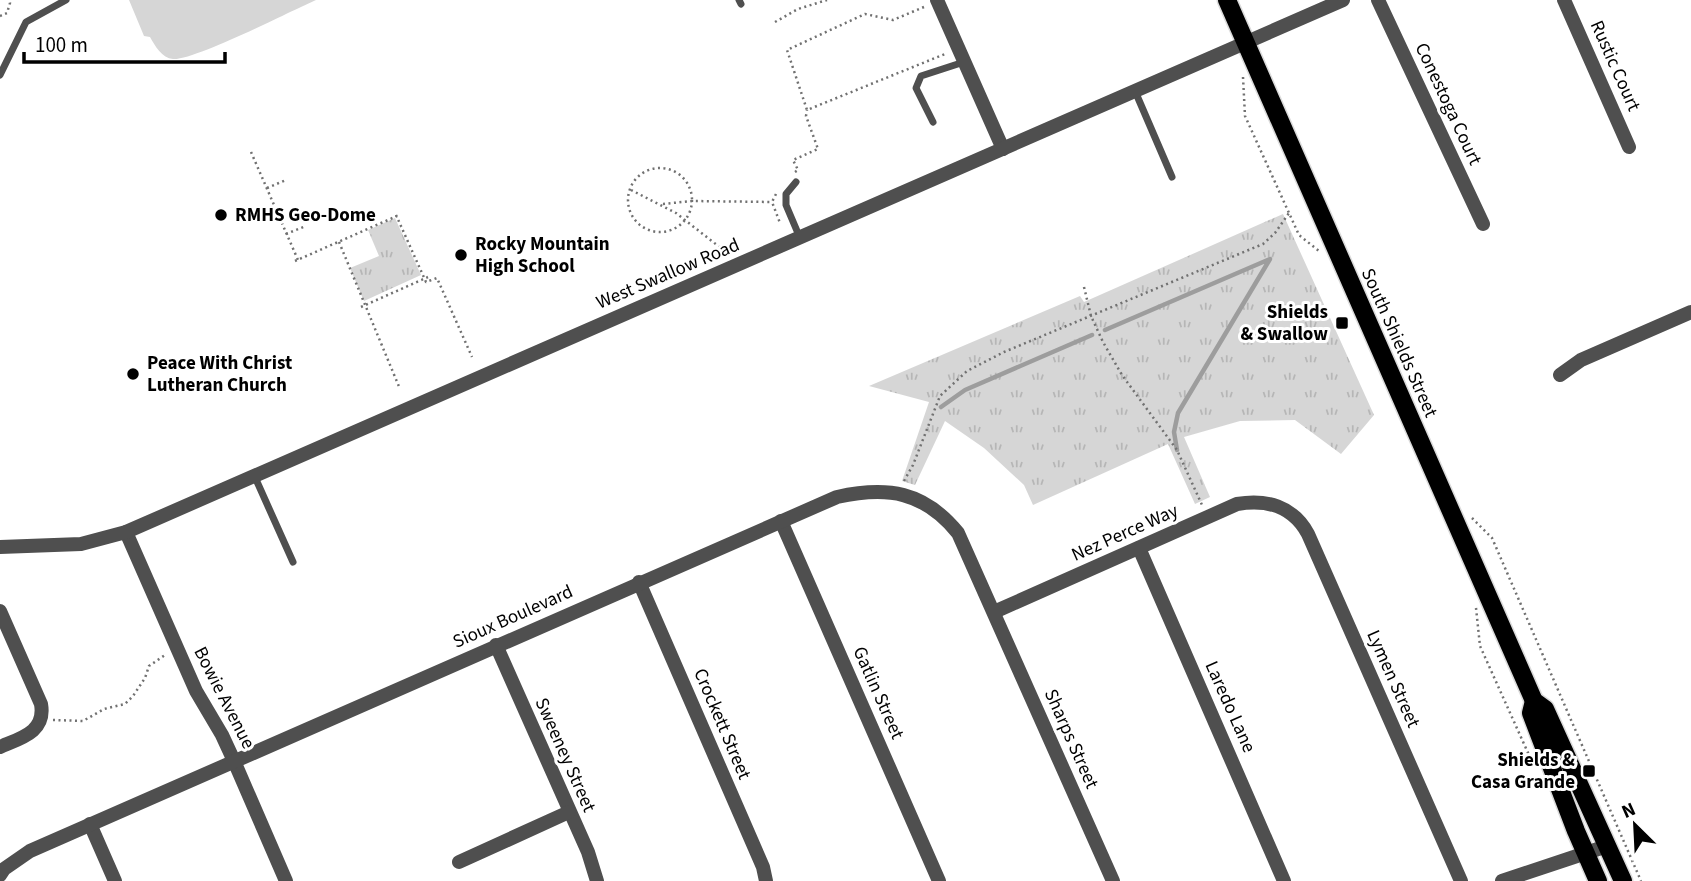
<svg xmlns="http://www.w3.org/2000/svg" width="1691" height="881" viewBox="0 0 1691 881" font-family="'Source Sans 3',sans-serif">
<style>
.grass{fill:url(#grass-tufts)}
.garden{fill:#d6d6d6}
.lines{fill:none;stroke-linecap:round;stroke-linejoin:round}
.stream{stroke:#9d9d9d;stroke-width:4.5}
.primary-casing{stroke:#dbdbdb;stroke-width:21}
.path{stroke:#717171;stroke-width:2.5;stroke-dasharray:2 3.5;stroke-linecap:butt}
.lane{stroke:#4f4f4f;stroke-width:7}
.street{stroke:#4f4f4f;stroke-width:14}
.primary{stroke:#000;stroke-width:18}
.poi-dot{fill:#000;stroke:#fff;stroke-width:2.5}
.labels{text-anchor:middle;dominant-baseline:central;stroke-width:6;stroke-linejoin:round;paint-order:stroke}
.street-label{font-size:19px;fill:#000;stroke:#fff}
.poi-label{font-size:19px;font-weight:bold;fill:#000;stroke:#fff;text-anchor:start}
</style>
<defs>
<pattern id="grass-tufts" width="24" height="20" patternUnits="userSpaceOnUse" patternTransform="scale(1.75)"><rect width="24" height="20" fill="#d6d6d6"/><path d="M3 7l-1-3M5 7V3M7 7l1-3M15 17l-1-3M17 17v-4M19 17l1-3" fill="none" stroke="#b6b6b6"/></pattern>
</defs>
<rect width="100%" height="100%" fill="#fff"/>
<g class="grass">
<path d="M1283,214L1374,415L1341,454L1295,420L1240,421L1184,437L1210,497L1195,504L1168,444L1033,505L1024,485L984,448L945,421L915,485L902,481L929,402L869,386L1080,296L1084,302Z"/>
<path d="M395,218L421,275L364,301L350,268L379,256L368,230Z"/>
</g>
<path class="garden" d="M129,0H316C291,11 193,61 173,59C162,58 155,46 150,37L144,36Z"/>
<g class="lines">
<g class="stream">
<path d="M1105,330L1270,259L1178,413L1174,432L1177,450"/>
<path d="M941,407L965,390L1092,335"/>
</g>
<g class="primary-casing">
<g id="primary">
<path d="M1227,0L1534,701L1545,709L1623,881"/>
<path d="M1534,701L1531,713L1576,831L1598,881"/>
</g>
</g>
<g class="path">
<path d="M924,7L893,20L865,14L787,50L807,110L945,54"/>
<path d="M0,16L7,13L10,3L9,0"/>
<path d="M775,22L798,9L827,0"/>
<path d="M1243,77L1245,116L1299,235L1319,251"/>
<path d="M251,152L298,260"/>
<circle cx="660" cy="200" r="32"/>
<path d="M795,172L798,170L793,160L818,149L806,116L807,110"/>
<path d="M267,188L286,180"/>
<path d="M631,190L676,213L722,249"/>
<path d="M776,194L772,202L780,223"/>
<path d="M663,204L692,201L772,202"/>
<path d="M396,215L426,282L437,278L472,357"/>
<path d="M286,234L306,226"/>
<path d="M339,242L400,389"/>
<path d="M295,261L397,216"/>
<path d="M1084,287L1091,316L1103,342L1122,375L1177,450L1202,505"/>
<path d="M361,307L428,277"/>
<path d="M904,481L913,465L940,396L967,371L1004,352L1263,244L1275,233L1289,213"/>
<path d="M1472,518L1492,538L1641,881"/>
<path d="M1476,608L1480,646L1533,764"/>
<path d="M53,720L83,721L104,709L125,704L133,696L145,678L149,666L165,655"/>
</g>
<g class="lane">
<path d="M739,0L741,4"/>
<path d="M0,75L26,22L66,0"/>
<path d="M1135,91L1172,177"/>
<path d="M933,122L916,88L921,76L964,62"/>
<path d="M796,182L786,194V205L800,238"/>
<path d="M254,475L293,562"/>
</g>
<g class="street">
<path d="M937,0L1003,149"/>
<path d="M1378,0L1483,224"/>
<path d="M1564,0L1629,147"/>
<path d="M1560,375L1581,360L1691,312"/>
<path d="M781,521L939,881"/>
<path d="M126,532L196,691L222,735L234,761L286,881"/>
<path d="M0,547L81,544L126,532L1343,0"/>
<path d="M1139,548L1284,881"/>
<path d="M639,582L763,867L766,881"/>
<path d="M0,611L41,704C46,732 21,738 0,747"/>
<path d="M994,612L1237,504C1266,499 1293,506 1308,534L1461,881"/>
<path d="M496,645L588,852L597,881"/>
<path d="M90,824L115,881"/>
<path d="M459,862L569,812"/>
<path d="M0,875L4,869L30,851L837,497C887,486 924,491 958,533L1113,881"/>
<path d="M1502,881L1607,846"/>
</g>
<use href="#primary" class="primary"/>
</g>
<g class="poi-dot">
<circle cx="221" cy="215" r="7"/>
<circle cx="461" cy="255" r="7"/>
<rect x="1335" y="316" width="14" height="14" rx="3.5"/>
<circle cx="133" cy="374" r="7"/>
<rect x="1582" y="764" width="14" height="14" rx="3.5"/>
</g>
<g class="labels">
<g class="street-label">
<text transform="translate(1615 66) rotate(66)">Rustic Court</text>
<text transform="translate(1448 104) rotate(65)">Conestoga Court</text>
<text transform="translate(668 274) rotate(-23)">West Swallow Road</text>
<text transform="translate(1399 343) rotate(66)">South Shields Street</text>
<text transform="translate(1125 533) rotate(-24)">Nez Perce Way</text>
<text transform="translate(513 617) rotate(-24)">Sioux Boulevard</text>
<text transform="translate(1393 679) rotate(66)">Lymen Street</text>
<text transform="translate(878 693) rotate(66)">Gatlin Street</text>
<text transform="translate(224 698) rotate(63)">Bowie Avenue</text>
<text transform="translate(1230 707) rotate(66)">Laredo Lane</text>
<text transform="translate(722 724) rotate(67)">Crockett Street</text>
<text transform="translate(1071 739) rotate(66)">Sharps Street</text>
<text transform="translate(565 755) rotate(66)">Sweeney Street</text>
</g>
<g class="poi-label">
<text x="235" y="215">RMHS Geo-Dome</text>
<text x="475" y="244">Rocky Mountain<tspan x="475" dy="22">High School</tspan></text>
<text x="1328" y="312" text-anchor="end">Shields<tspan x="1328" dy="22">&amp; Swallow</tspan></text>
<text x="147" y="363">Peace With Christ<tspan x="147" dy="22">Lutheran Church</tspan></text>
<text x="1575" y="760" text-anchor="end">Shields &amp;<tspan x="1575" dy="22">Casa Grande</tspan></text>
</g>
</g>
<g transform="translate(1635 825) rotate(336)" stroke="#ffffff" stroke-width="5" paint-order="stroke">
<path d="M0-5L12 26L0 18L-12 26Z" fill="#000000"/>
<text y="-10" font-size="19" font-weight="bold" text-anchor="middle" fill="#000000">N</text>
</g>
<path d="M24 52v10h201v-10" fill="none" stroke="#000000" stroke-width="3.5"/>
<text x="35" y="52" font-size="21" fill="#000000" stroke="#ffffff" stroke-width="5" paint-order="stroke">100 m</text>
</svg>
